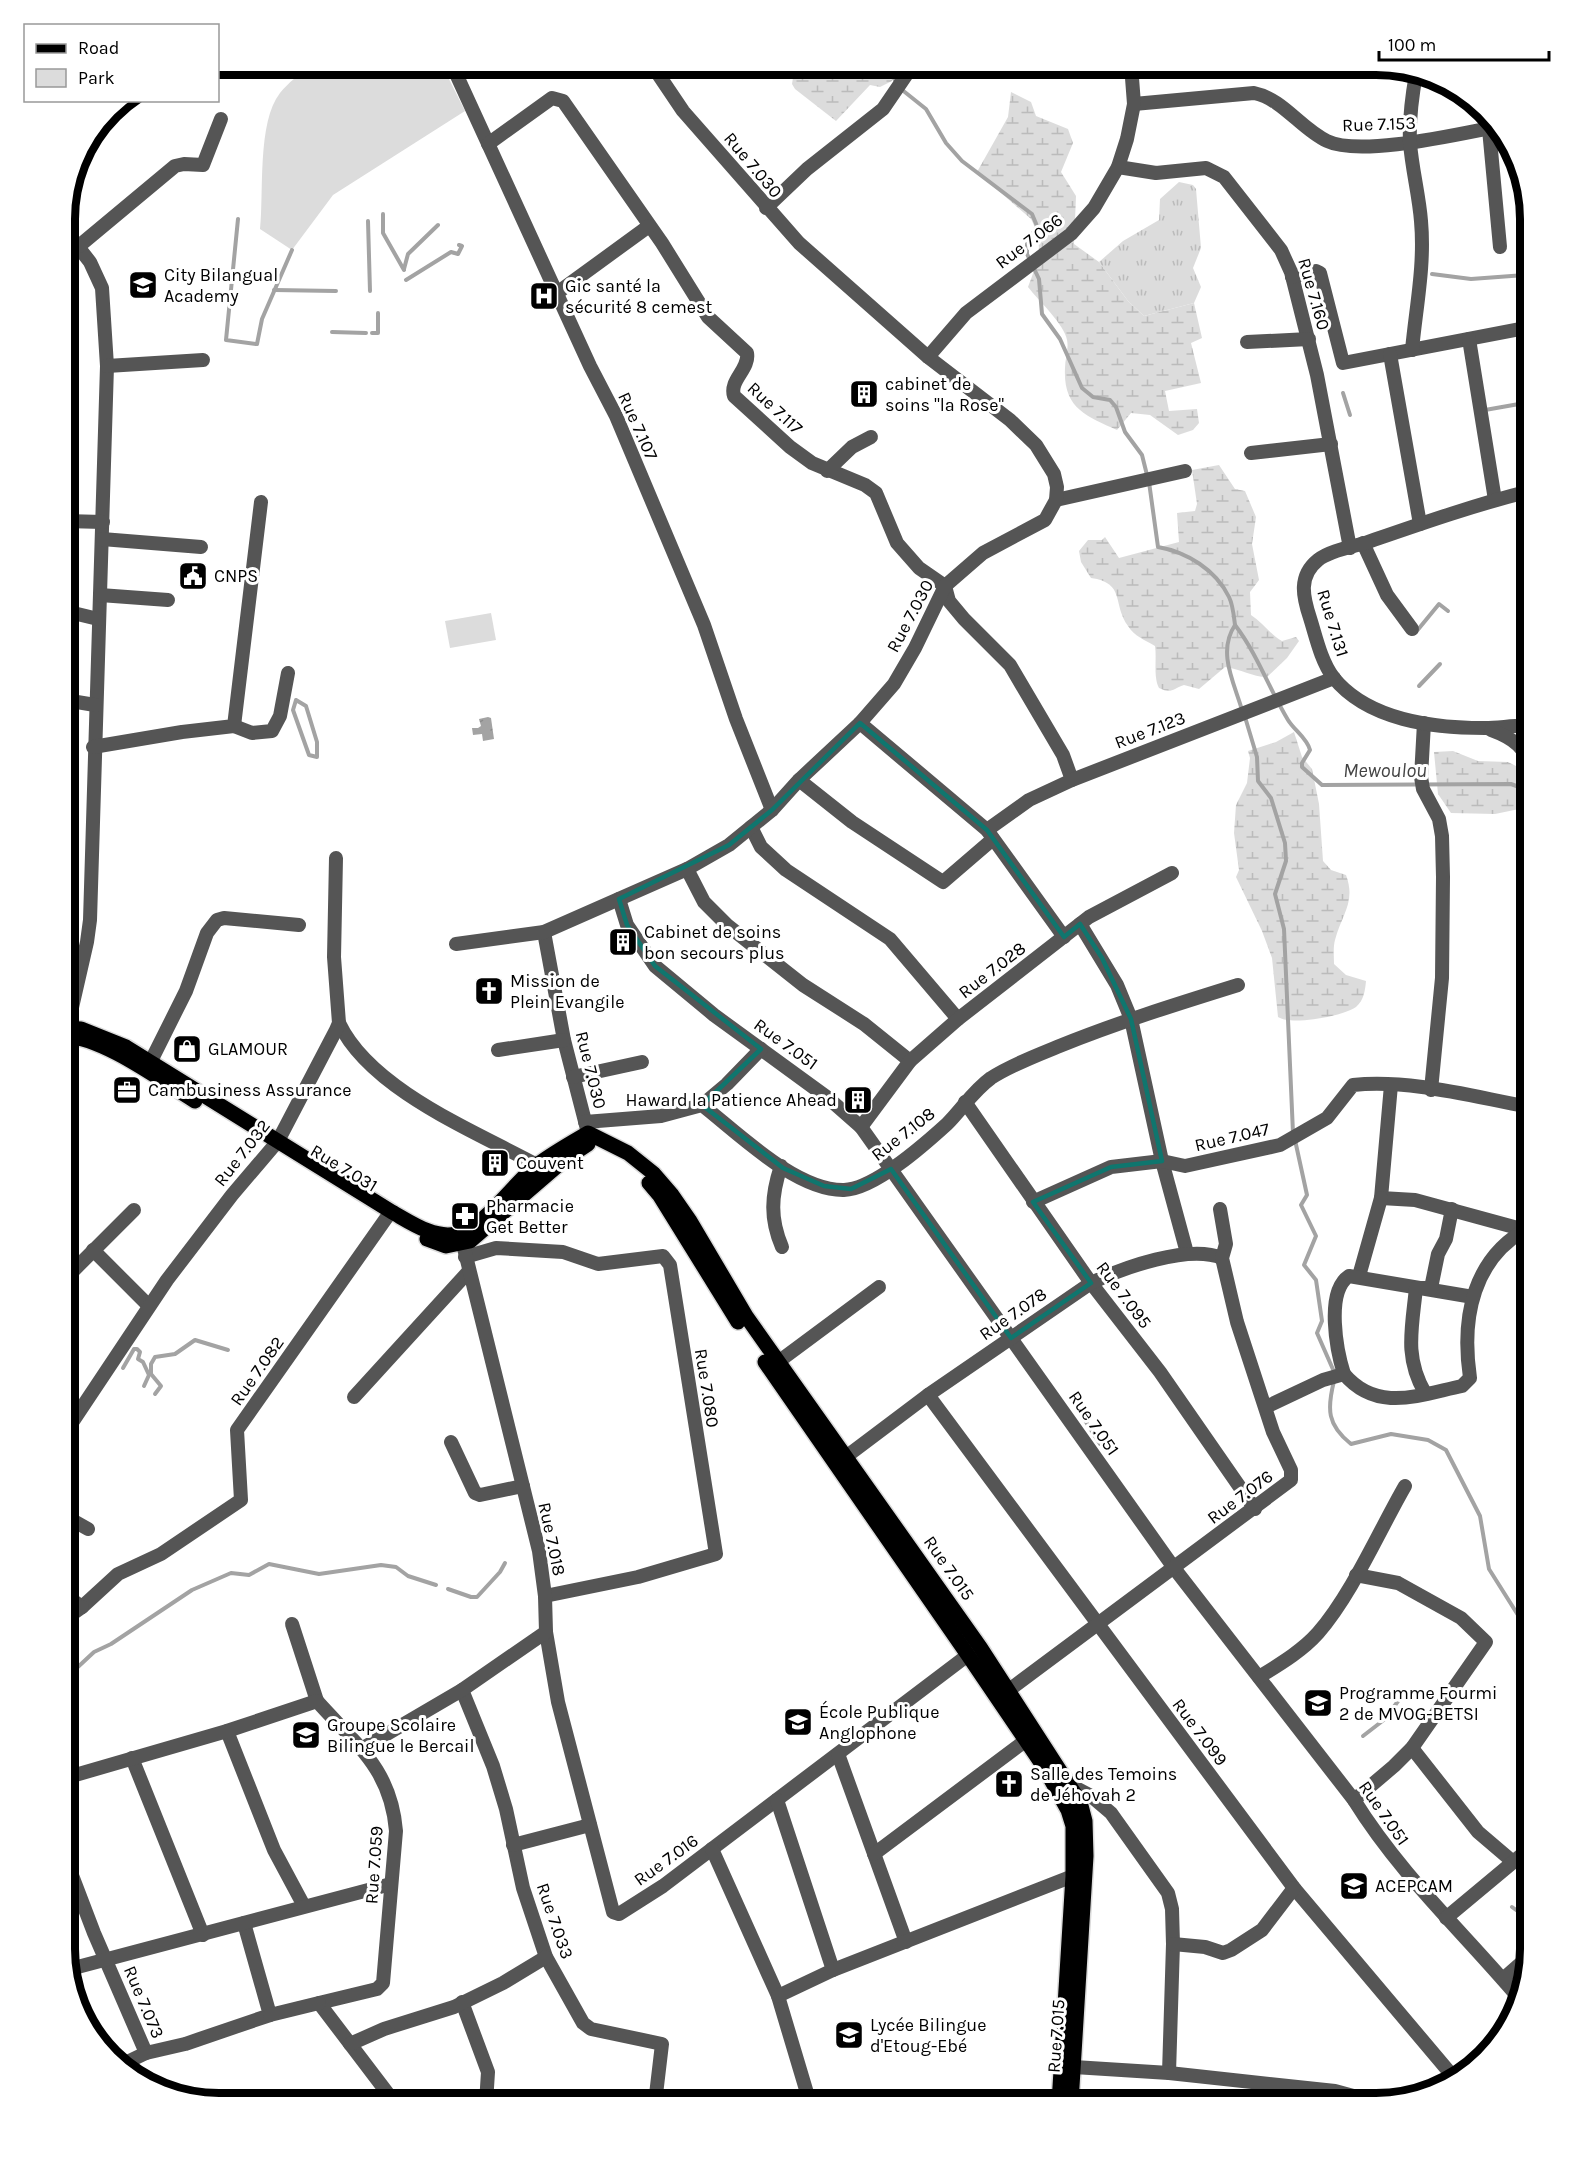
<svg xmlns="http://www.w3.org/2000/svg" width="1595" height="2168" viewBox="0 0 1595 2168" font-family="Karla,sans-serif">
<style>
.grass{fill:url(#grass-tufts)}
.wetland{fill:url(#wetland-marsh)}
.park{fill:#dcdcdc}
.water{fill:url(#water-ripples)}
.lines{fill:none;stroke-linecap:round;stroke-linejoin:round}
.stream{stroke:#a3a3a3;stroke-width:4}
.major-casing{stroke:#dbdbdb;stroke-width:18}
.minor{stroke:#555;stroke-width:14}
.major{stroke:#000;stroke-width:15}
.marked{fill:none;stroke:#0f766e;stroke-width:4.5;stroke-linejoin:round}
.labels{text-anchor:middle;dominant-baseline:central;stroke-width:6;stroke-linejoin:round;paint-order:stroke}
.street-label{font-size:18px;fill:#000;stroke:#fff}
.poi-label{font-size:18px;fill:#000;stroke:#fff;text-anchor:start}
.water-label{font-size:20px;font-style:italic;fill:#444;stroke:#fff}
.rim{fill:none;stroke:#000;stroke-width:8}
</style>
<defs>
<pattern id="grass-tufts" width="24" height="20" patternUnits="userSpaceOnUse" patternTransform="scale(1.5)"><rect width="24" height="20" fill="#dcdcdc"/><path d="M3 7l-1-3M5 7V3M7 7l1-3M15 17l-1-3M17 17v-4M19 17l1-3" fill="none" stroke="#bbb"/></pattern>
<pattern id="wetland-marsh" width="20" height="14" patternUnits="userSpaceOnUse" patternTransform="scale(1.5)"><rect width="20" height="14" fill="#dcdcdc"/><path d="M1 5h8M5 5V1M11 12h8M15 12V8" fill="none" stroke="#bbb"/></pattern>
<pattern id="water-ripples" width="26" height="14" patternUnits="userSpaceOnUse" patternTransform="scale(1.5)"><rect width="26" height="14" fill="#a3a3a3"/><path d="M2 4q2-2 4 0t4 0M15 11q2-2 4 0t4 0" fill="none" stroke="#8b8b8b"/></pattern>
</defs>
<rect width="100%" height="100%" fill="#fff"/>
<path class="grass" d="M1179,182L1193,185L1196,189L1201,248L1193,268L1201,287L1194,303L1144,316L1128,301L1099,262L1123,241L1159,220L1160,199Z"/>
<g class="wetland">
<path d="M795,65H896L892,81L880,87L870,85L836,121L795,89L792,84Z"/>
<path d="M1011,92L1031,102L1036,116L1068,129L1073,143L1061,172L1076,196L1074,244L1099,262L1128,301L1144,316L1194,303L1202,338L1191,343L1201,383L1165,391L1169,411L1197,409L1199,423L1193,430L1178,435L1150,415L1131,413L1117,430C1086,416 1063,408 1065,368C1065,359 1069,349 1067,340C1065,325 1038,300 1028,287C1038,260 1045,247 1031,219L977,172L1008,117Z"/>
<path d="M1219,465L1235,489L1245,491L1256,517L1252,544L1259,580L1250,592L1251,615C1263,623 1272,636 1282,641L1296,637L1299,641L1287,658L1267,677C1252,677 1241,669 1225,667L1199,689L1184,685C1172,689 1172,694 1159,688C1153,676 1157,659 1155,646C1145,640 1134,636 1128,626C1112,604 1126,583 1091,578L1081,562L1079,551L1088,540H1102L1105,537L1119,558L1179,542L1177,513L1195,511L1197,504L1192,470Z"/>
<path d="M1294,732L1302,757L1312,769L1319,804L1323,861L1331,870L1346,875C1356,902 1342,914 1335,940C1333,947 1334,957 1334,964L1346,975L1366,981C1365,991 1364,1000 1356,1007C1344,1016 1291,1026 1278,1017L1272,958L1262,931L1236,877L1239,870L1234,833L1236,805L1247,783L1250,758L1248,751L1276,742Z"/>
<path d="M1453,751L1478,761L1508,762L1520,768L1526,779L1524,808L1495,814L1451,813L1438,794L1434,752Z"/>
</g>
<g class="park">
<path d="M310,65H386L392,79L430,65H442L465,111L333,195L292,250L260,229C264,193 257,122 280,93C288,83 300,74 310,65Z"/>
<path d="M491,613L496,640L450,648L445,621Z"/>
</g>
<path class="water" d="M488,717L491,718L494,739L483,741L482,734L473,735L472,728H478L481,726L479,719Z"/>
<g class="lines">
<g class="stream">
<path d="M896,65L893,77L897,83"/>
<path d="M901,89L926,109L946,143L962,161L1032,214L1037,226L1027,244V254L1039,279L1042,314L1060,339L1082,388L1093,397L1110,400L1116,407L1125,432L1142,455L1147,475"/>
<path d="M383,214V233L404,270"/>
<path d="M238,219L226,340L256,344"/>
<path d="M368,221L370,291"/>
<path d="M404,269L408,254L438,225"/>
<path d="M1432,274L1471,279L1525,275L1530,271"/>
<path d="M406,280L451,252L458,254L462,246L459,245"/>
<path d="M274,290L336,291"/>
<path d="M332,332L366,333"/>
<path d="M372,333H378V313"/>
<path d="M257,344L262,319L292,250"/>
<path d="M1343,393L1350,415"/>
<path d="M1485,410L1519,404"/>
<path d="M1149,482L1158,547C1187,552 1216,570 1229,597C1233,605 1234,617 1235,625C1217,652 1234,682 1242,710"/>
<path d="M1235,625C1258,655 1269,689 1288,720C1294,730 1307,738 1310,750L1302,763V767L1322,785L1511,784L1530,791"/>
<path d="M1416,632L1439,604L1448,611"/>
<path d="M1419,686L1440,664"/>
<path d="M296,700L306,706L317,742V757L309,755L293,710Z"/>
<path d="M1245,717L1257,757L1258,781L1271,798L1285,843L1286,861L1275,894L1284,929L1293,1133"/>
<path d="M1295,1140L1307,1195L1301,1205L1316,1236L1304,1265L1316,1280L1322,1321L1317,1333L1335,1374"/>
<path d="M123,1368L134,1349H137L140,1352L138,1359L143,1362L149,1375L144,1386"/>
<path d="M1334,1381C1327,1409 1327,1425 1351,1444L1391,1434L1428,1440L1446,1450L1480,1516L1489,1569L1530,1634"/>
<path d="M155,1394L161,1386L151,1374V1364L155,1357L175,1354L195,1340L228,1350"/>
<path d="M1079,1411L1100,1444"/>
<path d="M448,1589L471,1597H477L500,1572L505,1563"/>
<path d="M65,1679L94,1652L111,1644L192,1590L231,1573L249,1575L269,1564L319,1574L381,1565L396,1567L408,1576L436,1585"/>
<path d="M1363,1736L1385,1719L1401,1697"/>
<path d="M1512,1907L1530,1920"/>
</g>
<g class="major-casing">
<g id="major">
<path d="M65,1028L81,1029L126,1047L392,1212C410,1222 434,1239 456,1234C484,1228 514,1183 537,1165C553,1153 571,1143 588,1133L628,1153L653,1173L672,1195L690,1221L746,1316L980,1647L1080,1802L1085,1821L1086,1856L1071,2103"/>
<path d="M65,1036C105,1038 160,1080 195,1101"/>
<path d="M649,1183L660,1196L738,1322"/>
<path d="M427,1239L446,1246L470,1241L564,1160L588,1144"/>
<path d="M765,1362L968,1655L1044,1767L1068,1810L1073,1826V1876L1059,2103"/>
</g>
</g>
<g class="minor">
<path d="M452,65L590,366L616,416L704,625L736,719L772,810"/>
<path d="M1134,104L1254,93C1283,99 1301,129 1327,141C1360,157 1458,134 1495,127"/>
<path d="M1489,129L1500,247"/>
<path d="M488,144L552,98L563,101L662,243L708,317L747,353C750,369 729,380 734,396L790,447L812,463L865,485L876,493L897,543L919,568L945,586L949,601L964,619L1010,665L1063,755L1072,780"/>
<path d="M1118,167L1156,173L1206,168L1224,177L1281,250L1291,272L1317,375L1350,548"/>
<path d="M766,208L807,169L883,109L913,65"/>
<path d="M65,230L90,262L102,288L107,366L90,920L87,942L65,1038"/>
<path d="M70,244L79,246L175,166L184,164L203,165L221,119"/>
<path d="M1292,277L1316,271L1320,273L1343,363L1530,327"/>
<path d="M557,293L649,226"/>
<path d="M1469,339L1495,500"/>
<path d="M1247,342L1309,339"/>
<path d="M1412,350C1416,307 1425,265 1421,221C1419,195 1412,169 1410,143C1409,121 1412,96 1416,74"/>
<path d="M1390,354L1420,524"/>
<path d="M928,357L966,313L1071,234L1094,208L1118,167L1127,139L1134,104L1131,65"/>
<path d="M107,366L203,360"/>
<path d="M1251,453L1331,444"/>
<path d="M827,471L852,447L871,437"/>
<path d="M1056,500L1185,471"/>
<path d="M65,521L103,522"/>
<path d="M102,539L201,547"/>
<path d="M1363,543L1387,595L1412,629"/>
<path d="M100,595L168,600"/>
<path d="M65,611L98,619"/>
<path d="M65,700L95,705"/>
<path d="M860,723L987,830L1064,937"/>
<path d="M1424,723L1421,777L1423,789L1439,819L1442,836L1443,877L1442,978L1431,1090"/>
<path d="M234,726L252,733L272,731L280,716L288,673"/>
<path d="M1530,726C1515,725 1500,728 1485,728C1434,728 1368,721 1333,677C1321,661 1316,637 1310,618C1303,597 1298,576 1318,560C1329,551 1351,547 1365,543C1420,524 1474,505 1530,491"/>
<path d="M1491,730C1513,738 1528,748 1530,773"/>
<path d="M93,747L182,732L234,726L261,502"/>
<path d="M799,780L852,822L943,882L993,839"/>
<path d="M751,827L761,847L786,870L890,939L958,1019"/>
<path d="M987,830L1029,800L1072,780L1334,678"/>
<path d="M687,869L704,902L727,925L803,985L864,1024L910,1061"/>
<path d="M619,899L627,925L655,966L714,1015L828,1098L861,1127L1174,1568L1354,1800C1400,1874 1461,1930 1518,1997"/>
<path d="M1080,924L1117,985L1131,1019L1162,1161L1187,1253"/>
<path d="M544,932L564,1040L587,1129"/>
<path d="M456,944L544,932L687,869L729,845L772,810L799,780L860,723L894,684L915,648L945,586L983,553L1045,520L1056,500L1057,487L1054,474L1036,445L1010,420L928,357L799,243L683,111L652,65"/>
<path d="M339,1023C370,1089 474,1131 537,1165"/>
<path d="M498,1050L564,1040"/>
<path d="M151,1061L186,991L207,933L217,920L224,918L299,925"/>
<path d="M573,1077L642,1062"/>
<path d="M1391,1085L1381,1198L1415,1200L1525,1230"/>
<path d="M965,1102L1091,1283L1160,1372L1255,1509"/>
<path d="M702,1105L727,1084L761,1049"/>
<path d="M585,1122L661,1116L702,1105C738,1133 796,1191 844,1190C875,1189 925,1144 947,1124C962,1109 973,1091 991,1078C1011,1065 1035,1056 1057,1047C1116,1023 1177,1004 1238,985"/>
<path d="M861,1127L910,1061L958,1019L1089,917L1172,873"/>
<path d="M781,1166C771,1196 770,1219 782,1247"/>
<path d="M1033,1202L1111,1167L1162,1161L1185,1166L1280,1145L1327,1118L1353,1085C1411,1079 1474,1097 1530,1107"/>
<path d="M93,1250L149,1306"/>
<path d="M465,1257L496,1248L563,1252L598,1264L663,1256L670,1265L716,1554L638,1577L545,1596"/>
<path d="M1359,1276L1381,1198"/>
<path d="M65,1284L74,1270L134,1210"/>
<path d="M778,1362L879,1287"/>
<path d="M1344,1374C1337,1352 1325,1292 1349,1276L1473,1297"/>
<path d="M1425,1393C1404,1357 1412,1328 1416,1288H1431L1438,1254L1446,1239L1452,1209"/>
<path d="M928,1395L1294,1888L1456,2080"/>
<path d="M354,1397L469,1271"/>
<path d="M1266,1407L1323,1380L1344,1374C1377,1413 1419,1395 1462,1386L1470,1378C1461,1317 1473,1257 1530,1227"/>
<path d="M65,1433L167,1280L232,1195L278,1141L336,1030L339,1023L334,957L336,858"/>
<path d="M451,1442L475,1493L480,1495L523,1486"/>
<path d="M847,1456L928,1395L1091,1283C1123,1268 1188,1244 1222,1258"/>
<path d="M65,1516L88,1529"/>
<path d="M65,1595L82,1607L118,1574L161,1554L241,1500L237,1430L387,1217"/>
<path d="M65,1619L82,1607"/>
<path d="M292,1624L317,1701"/>
<path d="M546,1632L558,1702L613,1912L619,1914L663,1886L968,1655"/>
<path d="M1259,1677C1280,1664 1302,1651 1318,1633C1352,1594 1379,1531 1405,1486"/>
<path d="M462,1690L493,1766L506,1809L523,1888L546,1957L583,2023L591,2029L662,2044L655,2103"/>
<path d="M1009,1690L1291,1480V1470L1273,1432L1237,1322L1222,1258L1226,1244L1220,1209"/>
<path d="M227,1731L274,1850L304,1906"/>
<path d="M363,1748L462,1690L546,1632L545,1596L539,1551L464,1248"/>
<path d="M1412,1748L1478,1832L1512,1861"/>
<path d="M838,1754L906,1942"/>
<path d="M132,1758L203,1935"/>
<path d="M65,1778L227,1731L317,1701C355,1744 391,1768 396,1831L383,1983L377,1989L319,2003L395,2103"/>
<path d="M1072,1786L1091,1796L1111,1813L1168,1893L1172,1909L1173,1944L1169,2073"/>
<path d="M777,1800L833,1970"/>
<path d="M1354,1800L1394,1766L1412,1748L1486,1642L1461,1618L1398,1583L1356,1575"/>
<path d="M513,1845L590,1825"/>
<path d="M712,1849L778,1996L810,2103"/>
<path d="M874,1854L1025,1741"/>
<path d="M65,1857L94,1933L146,2053L185,2044L270,2015L244,1923"/>
<path d="M1446,1918L1530,1848"/>
<path d="M1173,1944L1205,1947L1223,1953L1231,1950L1262,1930L1294,1888"/>
<path d="M70,1969L391,1884"/>
<path d="M1503,1979L1528,1957"/>
<path d="M778,1996L833,1970L1073,1876"/>
<path d="M462,2002L488,2072L486,2103"/>
<path d="M270,2015L319,2003"/>
<path d="M350,2044L384,2029L454,2007L503,1983L546,1957"/>
<path d="M123,2064L146,2053"/>
<path d="M1064,2064L1074,2067L1169,2073L1335,2091L1379,2103"/>
</g>
<use href="#major" class="major"/>
</g>
<path class="marked" d="M860,723L987,830L1064,937L1080,924L1102,958L1131,1019L1162,1161L1111,1167L1033,1202L1091,1283L1011,1338L891,1169L851,1189L824,1186L783,1168L702,1105L761,1049L655,966L627,925L619,899L729,845L772,810Z"/>
<defs>
<g id="school-square" transform="scale(1.5)"><rect x="-9" y="-9" width="18" height="18" rx="4" fill="#000" stroke="#fff"/><path d="M0-5L7-2L0 1L-7-2ZM-4 1L0 2.5L4 1V4Q0 6-4 4Z" fill="#fff"/></g>
<g id="hospital-square" transform="scale(1.5)"><rect x="-9" y="-9" width="18" height="18" rx="4" fill="#000" stroke="#fff"/><path d="M-5-5h3v3.5h4V-5h3V5h-3V1.5h-4V5h-3Z" fill="#fff"/></g>
<g id="building-square" transform="scale(1.5)"><rect x="-9" y="-9" width="18" height="18" rx="4" fill="#000" stroke="#fff"/><path d="M-4-6H4V6H1V3H-1V6H-4ZM-2.5-4.3h1.7v1.8h-1.7ZM.8-4.3h1.7v1.8H.8ZM-2.5-1h1.7V.8h-1.7ZM.8-1h1.7V.8H.8Z" fill="#fff"/></g>
<g id="civic-square" transform="scale(1.5)"><rect x="-9" y="-9" width="18" height="18" rx="4" fill="#000" stroke="#fff"/><path d="M-.6-6.5H3V-4.5H.6V-3L4-1V1h2V6H-6V1h2V-1L-.6-3ZM-1.2 2.5V6h2.4V2.5Z" fill="#fff"/></g>
<g id="church-square" transform="scale(1.5)"><rect x="-9" y="-9" width="18" height="18" rx="4" fill="#000" stroke="#fff"/><path d="M-1.2-6h2.4v3.5h3.3v2.4h-3.3V6h-2.4V-.1h-3.3v-2.4h3.3Z" fill="#fff"/></g>
<g id="shop-square" transform="scale(1.5)"><rect x="-9" y="-9" width="18" height="18" rx="4" fill="#000" stroke="#fff"/><path d="M-5-2.5h2.3a2.7 3.5 0 0 1 5.4 0H5L5.5 6h-11ZM-1.5-2.5h3a1.5 2.3 0 0 0-3 0Z" fill="#fff"/></g>
<g id="office-square" transform="scale(1.5)"><rect x="-9" y="-9" width="18" height="18" rx="4" fill="#000" stroke="#fff"/><path d="M-6-3h4V-5.5h4V-3h4V5H-6ZM-1-4.5V-3h2v-1.5ZM-6 0V1H6V0Z" fill="#fff"/></g>
<g id="pharmacy-square" transform="scale(1.5)"><rect x="-9" y="-9" width="18" height="18" rx="4" fill="#000" stroke="#fff"/><path d="M-2-6h4v4h4v4h-4v4h-4v-4h-4v-4h4Z" fill="#fff"/></g>
</defs>
<g fill-rule="evenodd">
<use href="#school-square" x="143" y="285"/>
<use href="#hospital-square" x="544" y="296"/>
<use href="#building-square" x="864" y="394"/>
<use href="#civic-square" x="193" y="576"/>
<use href="#building-square" x="623" y="942"/>
<use href="#church-square" x="489" y="991"/>
<use href="#shop-square" x="187" y="1049"/>
<use href="#office-square" x="127" y="1090"/>
<use href="#building-square" x="858" y="1100"/>
<use href="#building-square" x="495" y="1163"/>
<use href="#pharmacy-square" x="465" y="1216"/>
<use href="#school-square" x="1318" y="1703"/>
<use href="#school-square" x="798" y="1722"/>
<use href="#school-square" x="306" y="1735"/>
<use href="#church-square" x="1009" y="1784"/>
<use href="#school-square" x="1354" y="1886"/>
<use href="#school-square" x="849" y="2035"/>
</g>
<g class="labels">
<g class="street-label">
<text transform="translate(1379 124) rotate(-2)">Rue 7.153</text>
<text transform="translate(753 165) rotate(50)">Rue 7.030</text>
<text transform="translate(1029 241) rotate(-37)">Rue 7.066</text>
<text transform="translate(1314 294) rotate(74)">Rue 7.160</text>
<text transform="translate(775 408) rotate(43)">Rue 7.117</text>
<text transform="translate(638 426) rotate(66)">Rue 7.107</text>
<text transform="translate(910 616) rotate(-62)">Rue 7.030</text>
<text transform="translate(1333 623) rotate(73)">Rue 7.131</text>
<text transform="translate(1150 730) rotate(-21)">Rue 7.123</text>
<text transform="translate(992 970) rotate(-38)">Rue 7.028</text>
<text transform="translate(786 1044) rotate(36)">Rue 7.051</text>
<text transform="translate(591 1070) rotate(76)">Rue 7.030</text>
<text transform="translate(903 1134) rotate(-38)">Rue 7.108</text>
<text transform="translate(1232 1137) rotate(-13)">Rue 7.047</text>
<text transform="translate(242 1153) rotate(-52)">Rue 7.032</text>
<text transform="translate(344 1168) rotate(31)">Rue 7.031</text>
<text transform="translate(1124 1295) rotate(53)">Rue 7.095</text>
<text transform="translate(1013 1314) rotate(-35)">Rue 7.078</text>
<text transform="translate(257 1371) rotate(-55)">Rue 7.082</text>
<text transform="translate(707 1388) rotate(81)">Rue 7.080</text>
<text transform="translate(1094 1423) rotate(55)">Rue 7.051</text>
<text transform="translate(1240 1497) rotate(-37)">Rue 7.076</text>
<text transform="translate(552 1539) rotate(78)">Rue 7.018</text>
<text transform="translate(949 1568) rotate(55)">Rue 7.015</text>
<text transform="translate(1200 1732) rotate(53)">Rue 7.099</text>
<text transform="translate(1384 1813) rotate(55)">Rue 7.051</text>
<text transform="translate(666 1860) rotate(-36)">Rue 7.016</text>
<text transform="translate(374 1865) rotate(-86)">Rue 7.059</text>
<text transform="translate(555 1921) rotate(71)">Rue 7.033</text>
<text transform="translate(144 2002) rotate(67)">Rue 7.073</text>
<text transform="translate(1056 2036) rotate(-86)">Rue 7.015</text>
</g>
<g class="poi-label">
<text x="164" y="275">City Bilangual<tspan x="164" dy="21">Academy</tspan></text>
<text x="565" y="286">Gic santé la<tspan x="565" dy="21">sécurité 8 cemest</tspan></text>
<text x="885" y="384">cabinet de<tspan x="885" dy="21">soins "la Rose"</tspan></text>
<text x="214" y="576">CNPS</text>
<text x="644" y="932">Cabinet de soins<tspan x="644" dy="21">bon secours plus</tspan></text>
<text x="510" y="981">Mission de<tspan x="510" dy="21">Plein Evangile</tspan></text>
<text x="208" y="1049">GLAMOUR</text>
<text x="148" y="1090">Cambusiness Assurance</text>
<text x="837" y="1100" text-anchor="end">Haward la Patience Ahead</text>
<text x="516" y="1163">Couvent</text>
<text x="486" y="1206">Pharmacie<tspan x="486" dy="21">Get Better</tspan></text>
<text x="1339" y="1693">Programme Fourmi<tspan x="1339" dy="21">2 de MVOG-BETSI</tspan></text>
<text x="819" y="1712">École Publique<tspan x="819" dy="21">Anglophone</tspan></text>
<text x="327" y="1725">Groupe Scolaire<tspan x="327" dy="21">Bilingue le Bercail</tspan></text>
<text x="1030" y="1774">Salle des Temoins<tspan x="1030" dy="21">de Jéhovah 2</tspan></text>
<text x="1375" y="1886">ACEPCAM</text>
<text x="870" y="2025">Lycée Bilingue<tspan x="870" dy="21">d'Etoug-Ebé</tspan></text>
</g>
<g class="water-label">
<text x="1385" y="770">Mewoulou</text>
</g>
</g>
<path d="M0 0H1595V2168H0ZM219 75H1376A144 144 0 0 1 1520 219V1949A144 144 0 0 1 1376 2093H219A144 144 0 0 1 75 1949V219A144 144 0 0 1 219 75Z" fill="#fff" fill-rule="evenodd"/>
<path class="rim" d="M219 75H1376A144 144 0 0 1 1520 219V1949A144 144 0 0 1 1376 2093H219A144 144 0 0 1 75 1949V219A144 144 0 0 1 219 75Z"/>
<rect x="24" y="24" width="195" height="78" fill="#ffffff" stroke="#999999" stroke-width="1.5"/>
<rect x="36" y="44" width="30" height="9" fill="#000000" stroke="#999999" stroke-width="1.5"/>
<text x="78" y="54" font-size="18" fill="#000000">Road</text>
<rect x="36" y="69" width="30" height="18" fill="#dcdcdc" stroke="#999999" stroke-width="1.5"/>
<text x="78" y="84" font-size="18" fill="#000000">Park</text>
<path d="M1379 51v9h170v-9" fill="none" stroke="#000000" stroke-width="3"/>
<text x="1388" y="51" font-size="18" fill="#000000" stroke="#ffffff" stroke-width="4.5" paint-order="stroke">100 m</text>
</svg>
